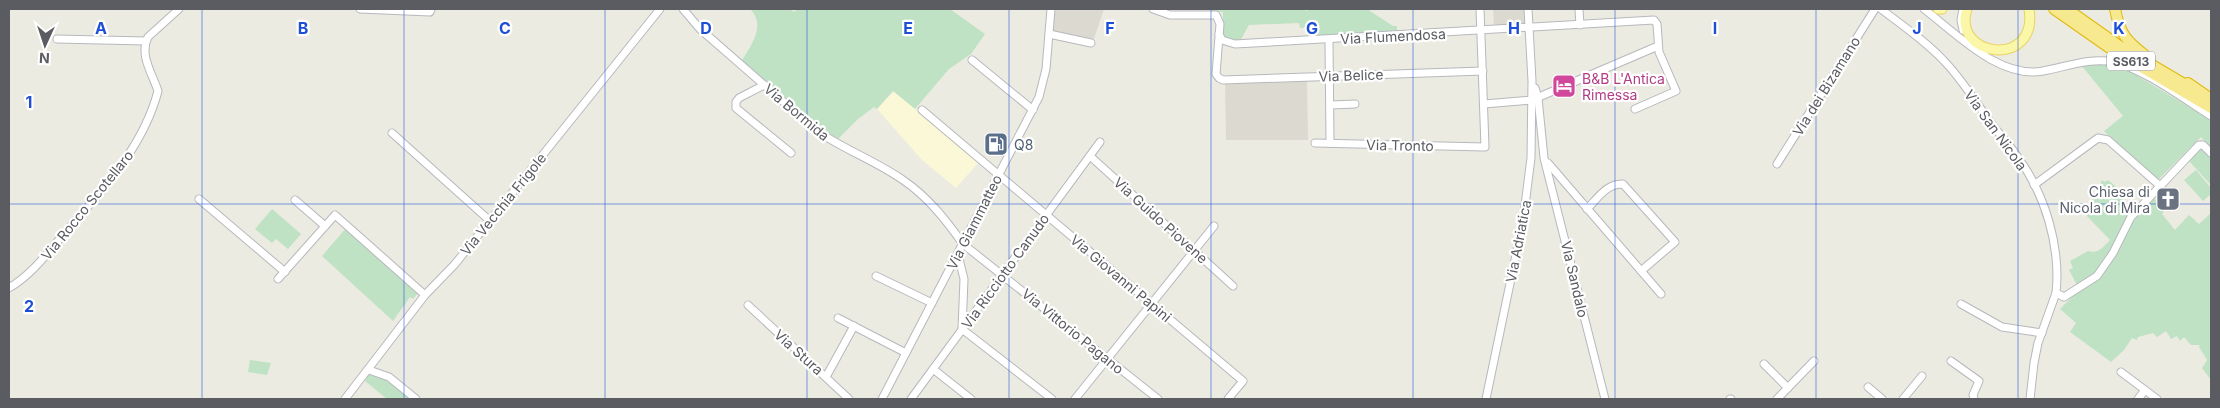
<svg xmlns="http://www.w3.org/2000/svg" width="2220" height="408" viewBox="0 0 2220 408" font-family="Inter,sans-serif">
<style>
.commercial{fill:#fbf8d7}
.education{fill:#dcdad0}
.green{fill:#bfe2c4}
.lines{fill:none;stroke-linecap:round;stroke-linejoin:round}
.minor-casing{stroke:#b7b8bd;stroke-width:9}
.major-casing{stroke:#e8d45f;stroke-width:11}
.highway-casing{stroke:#e0ba0e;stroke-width:12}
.minor{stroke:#fff;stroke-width:7}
.major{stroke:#faf7a9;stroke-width:9}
.highway{stroke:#f6e98f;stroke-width:10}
.grid{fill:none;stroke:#1d4ed8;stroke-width:1;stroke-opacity:0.55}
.labels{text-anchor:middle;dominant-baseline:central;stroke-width:4.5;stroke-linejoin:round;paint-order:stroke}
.shield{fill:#fff;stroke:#8c8d90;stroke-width:1}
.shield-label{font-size:12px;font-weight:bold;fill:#5a5c61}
.street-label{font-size:14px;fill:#5a5c61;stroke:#fff}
.hotel-label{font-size:14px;fill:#b23c85;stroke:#fff;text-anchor:start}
.service-label{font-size:14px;fill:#4e5e75;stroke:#fff;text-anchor:start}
.worship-label{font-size:14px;fill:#5b616d;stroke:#fff;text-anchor:end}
.grid-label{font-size:16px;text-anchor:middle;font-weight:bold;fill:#1d4ed8;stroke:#fff;stroke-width:4.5;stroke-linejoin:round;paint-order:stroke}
</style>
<rect width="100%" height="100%" fill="#ecebe2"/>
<path class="commercial" d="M894,91L979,162L956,188L922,160L877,109Z"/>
<g class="education">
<path d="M1055,9H1104L1094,39L1053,31Z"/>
<path d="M1493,9H1525L1526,24L1494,26Z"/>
<path d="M1307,81L1308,140H1226L1225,83Z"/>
</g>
<g class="green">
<path d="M750,9H790L794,12L797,9H950L985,34L971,54L949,69L915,109L893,91L877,109L874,107L858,119L838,139L824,130L742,60C752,44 766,25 750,9Z"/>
<path d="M1211,9H1302L1307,11L1309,9H1367L1393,26H1397V33L1313,37L1312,27L1300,28L1299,23L1249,25L1240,41L1229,40L1222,34L1223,12L1211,11Z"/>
<path d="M2105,63L2126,69L2211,120V148L2201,137L2158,180L2119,147L2120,145L2116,142L2115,143L2104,131L2123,116L2081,65Z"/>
<path d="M2201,149L2211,158V185L2189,161Z"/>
<path d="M2196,170L2211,188V194L2203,201L2184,180Z"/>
<path d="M2102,180L2105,182L2108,180L2120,190L2118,194L2124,200L2119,209L2130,215L2116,244L2094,275L2077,285L2069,270L2073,268L2070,261L2088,251C2099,254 2103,247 2110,240L2085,214Z"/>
<path d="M2152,197L2166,207L2162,214L2175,230L2189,215L2199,224L2211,213V380L2202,368L2207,360L2199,347L2200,345H2191L2184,337L2180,341L2177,336L2171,339L2166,331L2157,337L2153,333L2138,337L2137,340L2132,338L2124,350L2111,362L2070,332L2076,323L2060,309L2076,293L2091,283L2133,218L2137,217Z"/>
<path d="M272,209L301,234L288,249L276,239L272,243L255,229Z"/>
<path d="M346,228L419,292L413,299L410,297L393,321L322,256Z"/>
<path d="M250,360L271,363L267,375L248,372Z"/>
<path d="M370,373L383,377L410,399H387L365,381Z"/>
</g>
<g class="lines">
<g class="minor-casing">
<g id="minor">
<path d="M360,9L430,12L431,9"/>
<path d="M683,9L700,29L817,131C845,150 876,161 903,180C928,197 946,220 963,244L1158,399"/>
<path d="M1153,9L1170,15H1216L1220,24L1216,74L1219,78L1223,80L1483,71"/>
<path d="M1579,9L1580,25"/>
<path d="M1881,9C1903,26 1927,42 1946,63C1962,80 1975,101 1989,120C1998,133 2009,144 2017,156C2045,194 2061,246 2056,293L2038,343L2034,363L2030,399"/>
<path d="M1924,9C1957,34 1999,79 2043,71C2066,67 2090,57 2114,62C2144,69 2184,99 2211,116"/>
<path d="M1963,30L1961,20L1963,9"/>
<path d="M1049,34L1091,43"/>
<path d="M1219,34L1222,40L1235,44L1654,20L1657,24L1659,52L1676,91L1635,109"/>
<path d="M57,39L146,41"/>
<path d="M1329,40L1330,143"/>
<path d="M972,60L1033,110"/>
<path d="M764,85L739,98L736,102V108L791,153"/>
<path d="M1535,88L1538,98L1544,158L1605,399"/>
<path d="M1484,104L1532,100L1658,46"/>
<path d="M1331,105L1355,104"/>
<path d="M922,110L1243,381L1228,399"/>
<path d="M392,133L489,220"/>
<path d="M1315,143L1485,147L1480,9"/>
<path d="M1090,156L1233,286"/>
<path d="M1548,163L1661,294"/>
<path d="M1777,164L1875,9"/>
<path d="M2034,185L2098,138L2108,140L2159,185"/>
<path d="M199,199L285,272"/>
<path d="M295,200L325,226"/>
<path d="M1587,209C1597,199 1607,183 1623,184L1675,242L1641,271"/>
<path d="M958,255L964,279L962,329L1052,399"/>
<path d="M876,276L932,303"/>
<path d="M278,279L335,215L425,295"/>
<path d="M9,288C31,275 46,255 63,235C101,192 143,148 158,91C152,73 139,55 148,37L179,9"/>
<path d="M2056,293L2064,297L2097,276L2113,253L2131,217L2199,145H2203L2211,153"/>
<path d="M1961,304L2002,327L2042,333"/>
<path d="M748,305L849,399"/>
<path d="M838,318L906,353"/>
<path d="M1951,361L1979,381L1973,395L1974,399"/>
<path d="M1764,364L1788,388"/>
<path d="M933,369L971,399"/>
<path d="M369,370L389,377L416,399"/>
<path d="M2121,372L2157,399"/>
<path d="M826,377L854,326"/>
<path d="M1868,387L1882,399"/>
<path d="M345,399L425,295L455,264L660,9"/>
<path d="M882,399L1039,97L1046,69L1051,9"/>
<path d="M911,399L1100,142"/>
<path d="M1075,399L1214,226"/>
<path d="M1486,399L1523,221L1531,158L1532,81L1528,9"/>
<path d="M1730,399H1731"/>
<path d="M1777,399L1814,361"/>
<path d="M1903,399L1922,376"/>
<path d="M2138,399L2145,390"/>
</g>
</g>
<g class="major-casing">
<g id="major">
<path d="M1938,9H1942"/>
<path d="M1967,9C1951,58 2039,69 2029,9"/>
</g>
</g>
<g class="highway-casing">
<g id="highway">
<path d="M2054,9L2114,51L2211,108"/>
<path d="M2067,9L2118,45L2191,88"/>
<path d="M2115,9C2120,34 2126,41 2146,56"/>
<path d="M2188,83L2211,99"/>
</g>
</g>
<use href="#minor" class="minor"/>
<use href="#major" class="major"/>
<use href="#highway" class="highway"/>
</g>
<path class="grid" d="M202,9V399M404,9V399M605,9V399M807,9V399M1009,9V399M1211,9V399M1413,9V399M1615,9V399M1816,9V399M2018,9V399M9,204H2211"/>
<defs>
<g id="hotel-square" transform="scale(1.25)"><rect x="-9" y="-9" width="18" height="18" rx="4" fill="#d1479c" stroke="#fff"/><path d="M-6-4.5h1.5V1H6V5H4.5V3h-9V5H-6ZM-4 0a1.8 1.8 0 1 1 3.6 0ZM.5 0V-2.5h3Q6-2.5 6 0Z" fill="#fff"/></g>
<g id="fuel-square" transform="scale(1.25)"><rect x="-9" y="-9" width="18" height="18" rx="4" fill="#5c6f8a" stroke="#fff"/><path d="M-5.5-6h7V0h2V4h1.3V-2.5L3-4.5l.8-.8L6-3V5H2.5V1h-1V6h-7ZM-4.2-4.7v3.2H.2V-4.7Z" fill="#fff"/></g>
<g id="church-square" transform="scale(1.25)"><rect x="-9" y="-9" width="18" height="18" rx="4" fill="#6b7280" stroke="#fff"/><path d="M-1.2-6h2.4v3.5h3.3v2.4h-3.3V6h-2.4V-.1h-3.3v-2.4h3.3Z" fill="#fff"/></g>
</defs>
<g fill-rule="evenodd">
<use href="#hotel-square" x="1564" y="86"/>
<use href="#fuel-square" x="996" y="144"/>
<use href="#church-square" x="2168" y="199"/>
</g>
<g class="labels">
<rect class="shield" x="2107" y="51.5" width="48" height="19" rx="4"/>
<g class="shield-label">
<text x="2131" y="61">SS613</text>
</g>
<g class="street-label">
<text transform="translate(1393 36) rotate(-3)">Via Flumendosa</text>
<text transform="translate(1351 75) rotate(-2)">Via Belice</text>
<text transform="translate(1826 86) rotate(-58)">Via dei Bizamano</text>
<text transform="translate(797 112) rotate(40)">Via Bormida</text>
<text transform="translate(1996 130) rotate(54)">Via San Nicola</text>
<text transform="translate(1400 145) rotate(1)">Via Tronto</text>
<text transform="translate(503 204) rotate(-51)">Via Vecchia Frigole</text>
<text transform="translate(87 205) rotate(-51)">Via Rocco Scotellaro</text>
<text transform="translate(1161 220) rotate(42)">Via Guido Piovene</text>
<text transform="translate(974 222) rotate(-63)">Via Giammatteo</text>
<text transform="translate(1518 241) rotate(-79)">Via Adriatica</text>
<text transform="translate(1005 271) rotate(-54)">Via Ricciotto Canudo</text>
<text transform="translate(1121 278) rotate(40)">Via Giovanni Papini</text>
<text transform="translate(1575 279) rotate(77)">Via Sandalo</text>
<text transform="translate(1073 331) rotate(39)">Via Vittorio Pagano</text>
<text transform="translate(799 352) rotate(42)">Via Stura</text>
</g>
<g class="hotel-label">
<text x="1582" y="78">B&amp;B L'Antica<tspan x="1582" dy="16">Rimessa</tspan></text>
</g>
<g class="service-label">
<text x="1014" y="144">Q8</text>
</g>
<g class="worship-label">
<text x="2150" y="191">Chiesa di<tspan x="2150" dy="16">Nicola di Mira</tspan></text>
</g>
</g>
<g class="grid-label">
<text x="101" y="34">A</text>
<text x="303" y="34">B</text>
<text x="505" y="34">C</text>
<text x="706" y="34">D</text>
<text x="908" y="34">E</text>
<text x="1110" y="34">F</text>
<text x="1312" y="34">G</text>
<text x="1514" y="34">H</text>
<text x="1715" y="34">I</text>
<text x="1917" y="34">J</text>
<text x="2119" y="34">K</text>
<text x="29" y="108">1</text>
<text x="29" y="312">2</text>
</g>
<rect width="2220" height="408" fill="none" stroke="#5a5c61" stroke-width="20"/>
<g transform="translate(45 45) rotate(183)" stroke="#ffffff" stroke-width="4" paint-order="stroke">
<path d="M0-4L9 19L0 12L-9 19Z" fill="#5a5c61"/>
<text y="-8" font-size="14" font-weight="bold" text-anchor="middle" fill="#5a5c61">N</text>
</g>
</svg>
